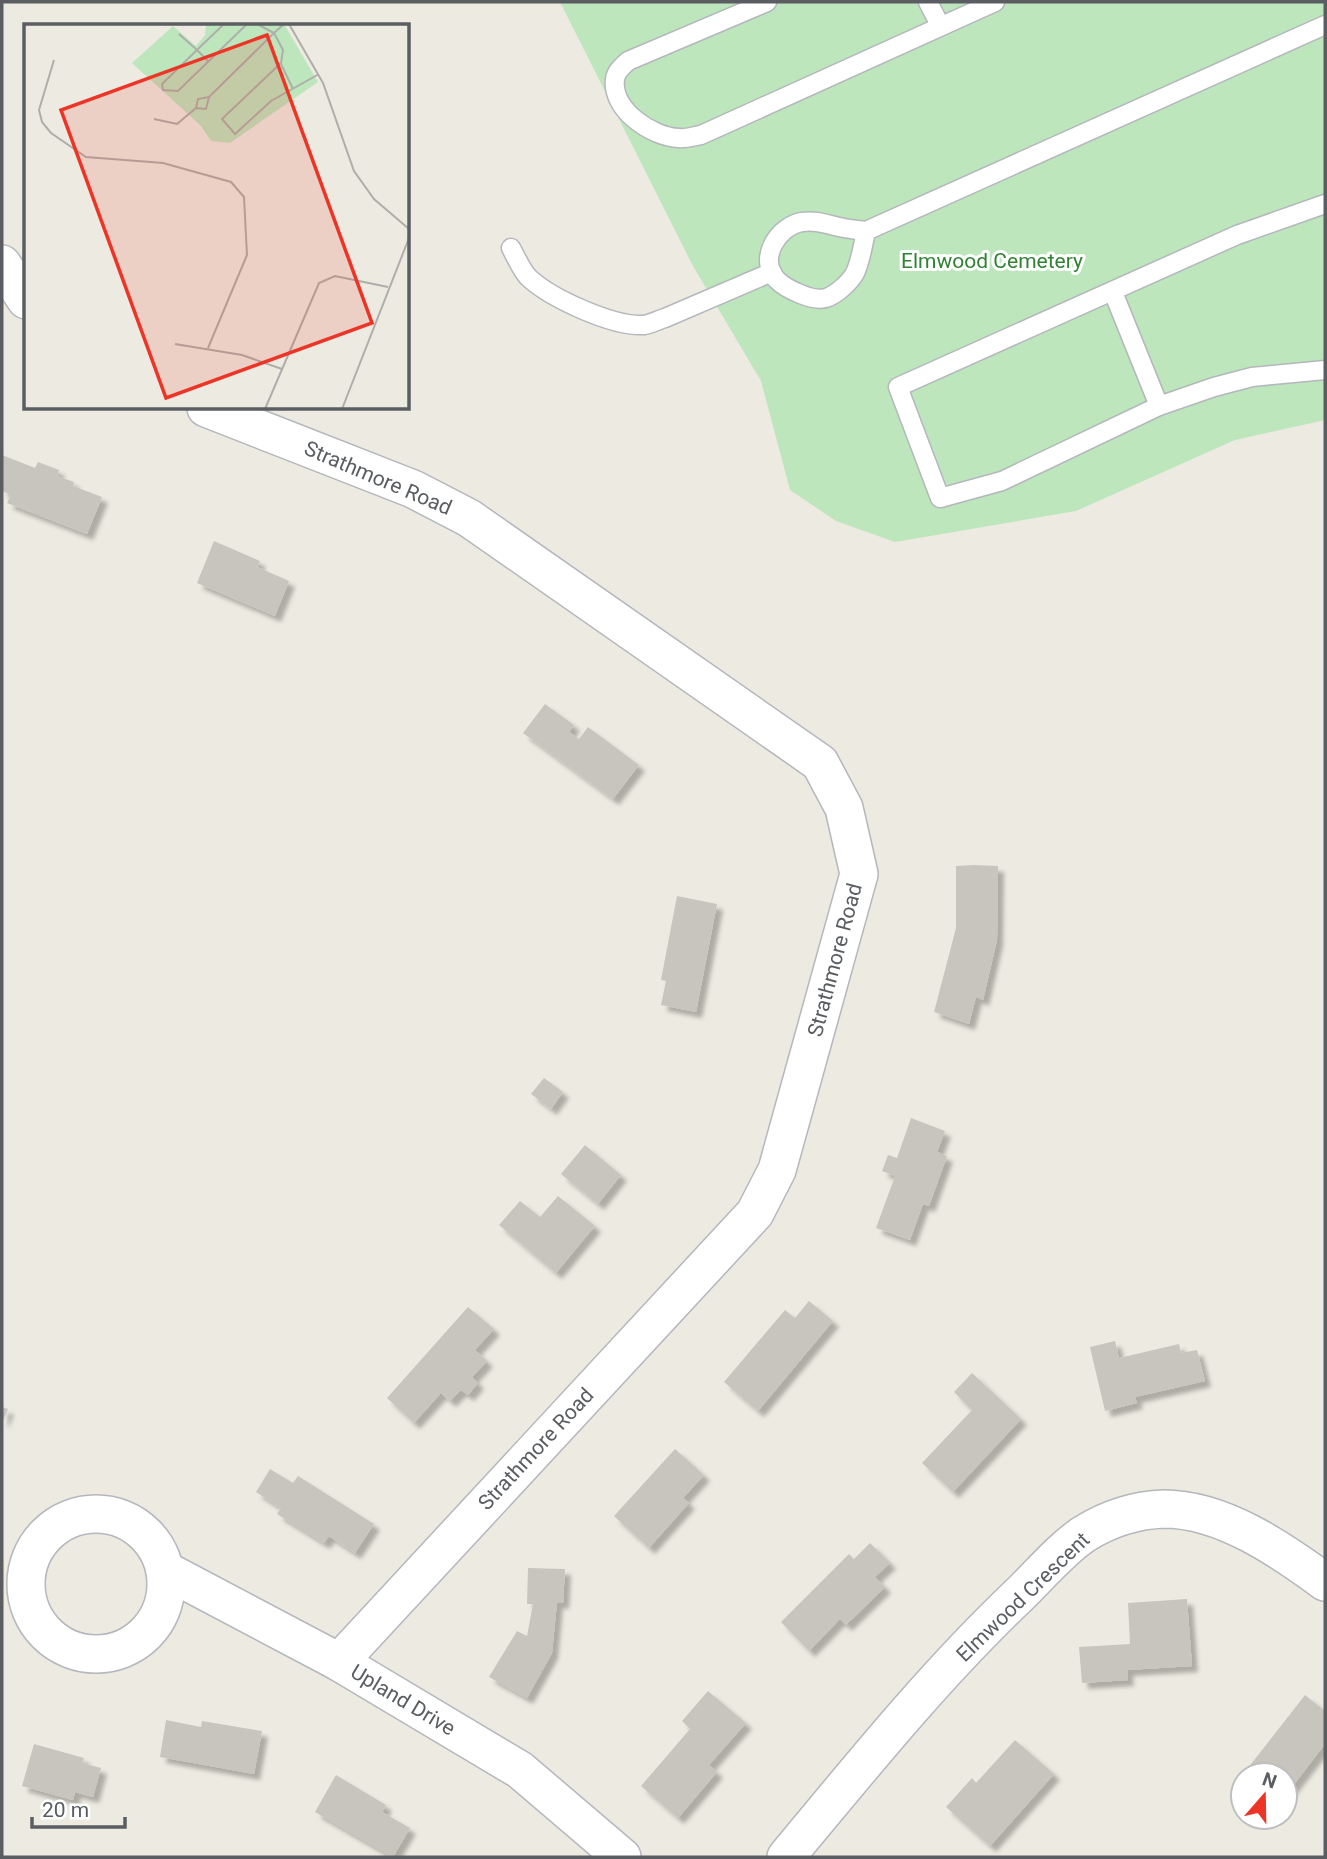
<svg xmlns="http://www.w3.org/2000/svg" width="1327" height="1859" viewBox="0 0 1327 1859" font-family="Roboto,sans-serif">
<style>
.green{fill:#bde6bc}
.building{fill:#c8c5be;filter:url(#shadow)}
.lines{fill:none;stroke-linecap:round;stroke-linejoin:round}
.lane-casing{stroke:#b4b7bc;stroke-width:21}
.street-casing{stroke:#b4b7bc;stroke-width:40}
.lane{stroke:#fff;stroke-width:18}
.street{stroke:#fff;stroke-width:37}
.labels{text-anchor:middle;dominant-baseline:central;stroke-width:6;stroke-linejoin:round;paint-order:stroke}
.park-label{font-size:21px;fill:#318235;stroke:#fff}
.street-label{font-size:21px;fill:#5a5e62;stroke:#fff}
.inset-road{fill:none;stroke:#aeaeaa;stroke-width:2}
.view{fill:#ed3527;fill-opacity:0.15;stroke:#ed3527;stroke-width:3.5}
.inset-edge{fill:none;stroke:#5a5e62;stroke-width:3.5}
</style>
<defs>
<filter id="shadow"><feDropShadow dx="6" dy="6" stdDeviation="2" flood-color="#0004"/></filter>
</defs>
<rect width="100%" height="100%" fill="#edeae1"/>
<path class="green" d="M560,2H1325V420L1235,440L1076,511L895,542L836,521L790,490L761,381L693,266Z"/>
<g class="building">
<path d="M2,455L35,468L38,462L59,470L57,476L74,482L73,486L102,497L87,534L7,503L11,495L2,491Z"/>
<path d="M214,541L260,561L257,567L289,581L275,616L197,583Z"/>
<path d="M545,704L574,725L569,732L579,739L588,727L639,765L613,799L523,733Z"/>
<path d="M973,865L998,866L997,940L983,1000L976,997L969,1024L934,1012L956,928V866Z"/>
<path d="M677,896L717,904L696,1012L661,1005L666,981L661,980Z"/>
<path d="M544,1078L563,1092L551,1109L531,1094Z"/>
<path d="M911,1118L945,1131L937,1152L947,1156L929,1206L923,1204L910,1240L876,1228L895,1176L882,1171L888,1155L897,1158Z"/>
<path d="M585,1145L621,1175L598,1204L561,1174Z"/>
<path d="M558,1196L595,1226L556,1273L499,1225L520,1201L540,1217Z"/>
<path d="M809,1301L833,1321L758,1411L724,1382L785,1310L795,1318Z"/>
<path d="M468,1307L494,1329L475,1350L487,1361L472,1377L478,1383L468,1395L461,1390L450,1401L441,1393L414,1423L387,1398Z"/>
<path d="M1115,1341L1119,1358L1179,1344L1181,1353L1197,1350L1205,1381L1135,1397L1137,1403L1105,1411L1090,1347Z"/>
<path d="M972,1373L1021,1419L953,1492L922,1463L972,1410L954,1392Z"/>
<path d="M2,1407L8,1409L2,1423Z"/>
<path d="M675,1449L704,1475L683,1498L689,1503L649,1548L614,1516Z"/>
<path d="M270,1469L293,1483L298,1476L374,1524L355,1553L329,1536L324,1543L277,1514L281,1508L256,1492Z"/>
<path d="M870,1543L890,1563L875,1577L885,1587L846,1625L840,1619L809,1651L781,1622L849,1554L854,1559Z"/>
<path d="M528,1568L565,1569L563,1603L557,1602L552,1653L527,1698L489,1677L517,1631L527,1636L533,1604H527Z"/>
<path d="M1187,1599L1192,1666L1127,1670L1128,1680L1082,1683L1079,1647L1130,1644L1128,1603Z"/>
<path d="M708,1691L746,1723L709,1765L717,1772L678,1818L641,1786L690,1729L682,1721Z"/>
<path d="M1305,1695L1325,1711V1744L1285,1796V1775H1246L1244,1773Z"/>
<path d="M166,1720L201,1727L202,1721L262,1731L254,1774L160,1757Z"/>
<path d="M1015,1740L1054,1774L990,1846L946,1807L972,1778L976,1783Z"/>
<path d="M34,1744L84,1758L82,1763L101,1768L93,1797L75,1792L73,1800L22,1786Z"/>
<path d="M336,1775L386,1805L382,1812L410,1828L393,1857L315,1812Z"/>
</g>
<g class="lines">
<g class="lane-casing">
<g id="lane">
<path d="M767,2L628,61C623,66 616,71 615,79C611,110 652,137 679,138C686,139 694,136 701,135L995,2"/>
<path d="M928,2L940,25"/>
<path d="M1325,204L1237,235L898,387L940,498L1002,481L1159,406L1214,387L1252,377L1325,370"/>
<path d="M866,231C863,245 861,260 855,273C850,282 836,295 826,298C813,302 786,289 777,280C757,259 778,226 802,222C816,220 826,224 839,227C848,229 857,230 866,231L1325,25"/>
<path d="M511,248C516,257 521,269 528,277C550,298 613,327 644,325C651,324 658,320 665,318L772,272"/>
<path d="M1113,292L1159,406"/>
</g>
</g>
<g class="street-casing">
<g id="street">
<path d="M2,264L26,300"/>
<path d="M206,408L413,489L469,518L820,763L844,808L859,874L777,1170L755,1213L339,1662"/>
<circle cx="96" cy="1584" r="70"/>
<path d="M165,1570L339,1662L520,1770L622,1857"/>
<path d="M786,1857C860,1768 934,1676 1018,1596C1039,1576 1060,1550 1084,1534C1108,1519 1135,1510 1164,1509C1222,1509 1280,1549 1325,1582"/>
</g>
</g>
<use href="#lane" class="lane"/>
<use href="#street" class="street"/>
</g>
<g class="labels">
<g class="park-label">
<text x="992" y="261">Elmwood Cemetery</text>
</g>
<g class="street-label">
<text transform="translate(378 478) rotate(23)">Strathmore Road</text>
<text transform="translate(835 960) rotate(-75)">Strathmore Road</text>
<text transform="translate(536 1449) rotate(-47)">Strathmore Road</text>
<text transform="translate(1023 1597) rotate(-44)">Elmwood Crescent</text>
<text transform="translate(403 1700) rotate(31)">Upland Drive</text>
</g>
</g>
<g transform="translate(24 24)">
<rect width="385" height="385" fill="#edeae1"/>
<path d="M182,0H260L294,58L206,119L187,117L177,102L108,39L149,2L172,22L181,11Z" fill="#bde6bc"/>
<path class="inset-road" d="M260,0L250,9L259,26L257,39L198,95L211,110L247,77L295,50M265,0L299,59L330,147L350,175L385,205M155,10L173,26L200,0M30,36L15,86L18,98L27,109L62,133L139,139L207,158L220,173L223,231L184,324M184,37L173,26L138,60L139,66L154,67L223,0M257,40L269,65M185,73L182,85L172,84L174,75L185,73L250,9L233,0M130,95L153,100L172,84M151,320L218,331L258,345M241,385L295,259L311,252L364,263M318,385L385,214"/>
<path class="view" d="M243,11L348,299L142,374L37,86Z"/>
<rect width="385" height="385" class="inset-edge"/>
</g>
<rect width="1327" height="1859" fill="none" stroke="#5a5e62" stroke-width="7"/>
<g transform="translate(1264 1796) rotate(20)"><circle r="33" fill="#ffffff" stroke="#bdbfc0" stroke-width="2"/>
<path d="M0-5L12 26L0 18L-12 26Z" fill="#ed3527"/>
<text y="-10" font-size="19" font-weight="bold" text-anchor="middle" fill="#5a5e62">N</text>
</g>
<path d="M32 1817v10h93v-10" fill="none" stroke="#5a5e62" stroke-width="3.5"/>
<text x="42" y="1817" font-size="21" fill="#5a5e62" stroke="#ffffff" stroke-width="5" paint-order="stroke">20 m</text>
</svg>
